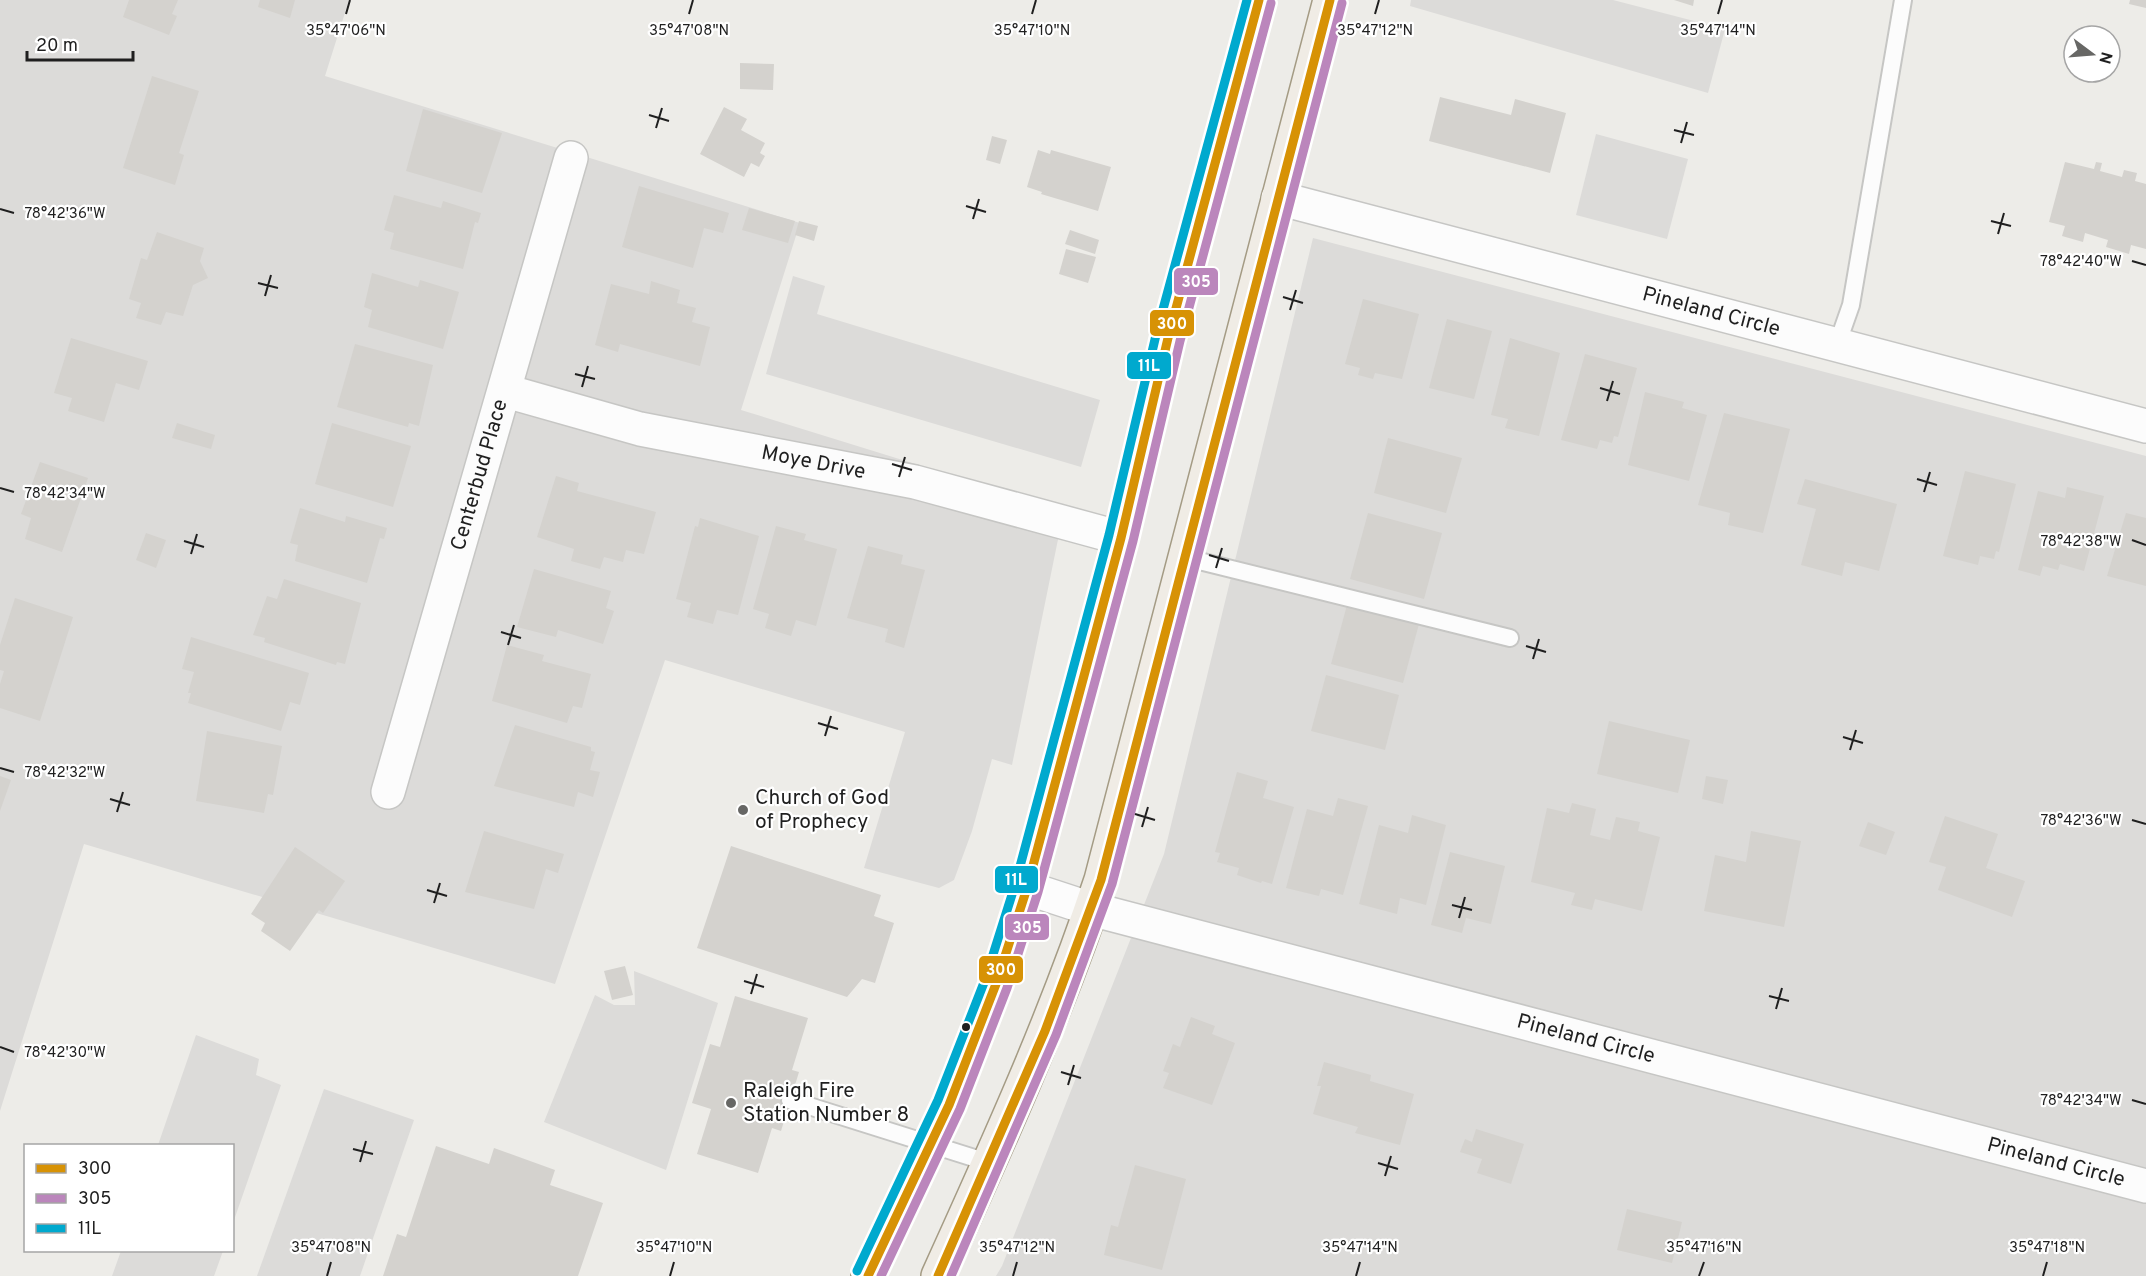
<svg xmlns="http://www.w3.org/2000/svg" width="2146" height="1276" viewBox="0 0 2146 1276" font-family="Overpass,sans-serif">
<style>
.residential{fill:#dcdbd9}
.building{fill:#d4d2ce}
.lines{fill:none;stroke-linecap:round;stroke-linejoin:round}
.service-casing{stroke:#c6c6c4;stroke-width:20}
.minor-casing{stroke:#c6c6c4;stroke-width:36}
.primary-casing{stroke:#a49b84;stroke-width:36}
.service{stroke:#fcfcfc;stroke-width:16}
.minor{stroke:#fcfcfc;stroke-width:33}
.primary{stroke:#f0ece5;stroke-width:33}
.bus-1-casing{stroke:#fff;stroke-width:14}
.bus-2-casing{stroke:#fff;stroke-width:14}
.bus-3-casing{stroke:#fff;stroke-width:14}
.bus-1{stroke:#d79205;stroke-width:9}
.bus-2{stroke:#bb86bc;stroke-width:9}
.bus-3{stroke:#00a9ce;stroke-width:9}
.ticks{fill:none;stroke:#1f1f1f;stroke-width:2}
.poi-dot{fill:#676765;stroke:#fff;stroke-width:2}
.bus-dot{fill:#1f1f1f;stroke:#fff;stroke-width:2}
.labels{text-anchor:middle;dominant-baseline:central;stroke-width:4.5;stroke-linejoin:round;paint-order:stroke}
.street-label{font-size:21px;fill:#1f1f1f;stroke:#fff}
.poi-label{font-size:21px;fill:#1f1f1f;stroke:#fff;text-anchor:start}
.ticks-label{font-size:15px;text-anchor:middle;fill:#1f1f1f;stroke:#fff;stroke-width:4.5;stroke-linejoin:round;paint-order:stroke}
.line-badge{stroke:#fff;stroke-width:2}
.badge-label{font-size:16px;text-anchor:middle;font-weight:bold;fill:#fff}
</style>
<rect width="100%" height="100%" fill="#edece8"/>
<g class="residential">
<path d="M0,0H349L325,76L800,223L741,410L1064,510L1012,765L992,759L972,831L954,880L939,888L864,868L905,732L665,660L555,984L84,844L0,1111Z"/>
<path d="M1411,0H1613L1725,29L1708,93L1410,6Z"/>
<path d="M1596,134L1688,159L1667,239L1576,215Z"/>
<path d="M1313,238L2146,456V1276H996L1002,1266L1164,854Z"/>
<path d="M793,276L825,286L817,314L1100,400L1081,467L766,374Z"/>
<path d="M634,971L718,1003L666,1170L544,1122L595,995L614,1005H635Z"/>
<path d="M196,1035L259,1059L256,1075L281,1085L233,1223L232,1146L158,1145Z"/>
<path d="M324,1089L414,1120L360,1276H257Z"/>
<path d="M121,1251V1250L223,1251L214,1276H112Z"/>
</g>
<g class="building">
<path d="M129,0H178L172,14L177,16L169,35L123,17Z"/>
<path d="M260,0H295L290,18L258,7Z"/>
<path d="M1674,0H1694L1693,6Z"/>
<path d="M2130,0H2146V8L2129,4Z"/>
<path d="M740,63L774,64L773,90L740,89Z"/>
<path d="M152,76L199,91L179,153L184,155L175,185L123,168Z"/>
<path d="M1440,97L1511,115L1515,99L1566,113L1550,173L1429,141Z"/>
<path d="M724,107L747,119L741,130L765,143L760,153L765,156L759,167L751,163L744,177L700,154Z"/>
<path d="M423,109L502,133L482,193L406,171Z"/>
<path d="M992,136L1007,140L1000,164L986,160Z"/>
<path d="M1038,150L1050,154L1051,150L1111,167L1098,211L1041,194L1042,192L1027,187Z"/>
<path d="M2065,162L2094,169L2096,162L2102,163L2100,171L2122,177L2124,170L2137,173L2135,181L2146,184V249L2131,245L2129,254L2106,247L2108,240L2085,233L2083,242L2062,236L2065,226L2049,222Z"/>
<path d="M639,186L729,213L723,233L704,228L693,268L622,247Z"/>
<path d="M394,195L441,208L443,201L481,213L478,223L475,222L463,269L390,249L394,233L384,230Z"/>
<path d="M749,208L795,221L788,243L742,230Z"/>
<path d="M799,221L818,226L814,241L795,235Z"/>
<path d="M1070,230L1099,240L1095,254L1065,244Z"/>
<path d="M157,232L204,248L200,261L208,278L193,285L183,316L166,312L161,325L136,318L141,303L129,299L141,258L147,260Z"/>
<path d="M1066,249L1096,257L1088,283L1059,274Z"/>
<path d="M372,273L418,287L420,280L459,292L443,349L368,327L372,310L364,307Z"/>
<path d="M651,281L680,290L677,303L696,308L692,322L710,327L700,366L620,344L618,352L595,345L611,284L649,294Z"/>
<path d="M1363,299L1419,314L1402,379L1375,373L1373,379L1358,375L1360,368L1345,364Z"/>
<path d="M1447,319L1492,331L1474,399L1429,388Z"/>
<path d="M71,338L148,361L139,390L116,383L104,422L68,411L72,398L54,393Z"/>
<path d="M1510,338L1560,353L1539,436L1505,428L1508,419L1491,415Z"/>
<path d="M355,344L433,365L419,426L409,423L408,427L337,407Z"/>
<path d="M1585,354L1637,368L1618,437L1614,436L1612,443L1600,440L1597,449L1561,440Z"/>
<path d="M1645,392L1684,402L1682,408L1707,415L1689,481L1628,465Z"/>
<path d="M1724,413L1790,429L1763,533L1728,525L1730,513L1698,505Z"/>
<path d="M177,423L215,435L211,449L172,438Z"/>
<path d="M332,423L411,446L393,507L315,484Z"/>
<path d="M1388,438L1462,458L1446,513L1374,493Z"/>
<path d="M40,462L88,478L62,552L25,539L31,518L21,514Z"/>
<path d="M1965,471L2016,484L1999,552L1996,551L1994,559L1980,556L1978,565L1943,556Z"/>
<path d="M556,476L579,483L577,491L656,512L644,554L626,550L623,562L604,557L600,569L571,561L574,549L537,537Z"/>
<path d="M1805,479L1897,504L1879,571L1845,562L1842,576L1801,565L1816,509L1797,504Z"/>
<path d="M2067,487L2104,496L2084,571L2060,564L2058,570L2043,566L2040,576L2018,570L2038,491L2065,498Z"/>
<path d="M300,508L345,522L346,516L387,528L384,539L380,538L367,583L295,561L298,545L290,543Z"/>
<path d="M1368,513L1442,533L1424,599L1350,579Z"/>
<path d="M2126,513L2146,518V586L2107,576Z"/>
<path d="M700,518L759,536L738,615L717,610L713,624L687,617L691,603L676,599L695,526L698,527Z"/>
<path d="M776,526L806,534L804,540L837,549L816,626L796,620L791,636L765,628L769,614L753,609Z"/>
<path d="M146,533L166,540L156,568L136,560Z"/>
<path d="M868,546L903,555L901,564L925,570L904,648L885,642L888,629L847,618Z"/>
<path d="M534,569L611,591L606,608L614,611L603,644L558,630L556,637L517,627Z"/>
<path d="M284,579L361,603L345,664L337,662L336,665L264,642L265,638L253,635L267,596L277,599Z"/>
<path d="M15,598L73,617L40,721L0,708V684L4,671L0,670V645Z"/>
<path d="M1347,605L1419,624L1403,683L1331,664Z"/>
<path d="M191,637L309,673L300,705L290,702L281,731L188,703L191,693H188L194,672L182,669Z"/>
<path d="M507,645L544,655L542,661L591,674L582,708L573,706L567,723L492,701Z"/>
<path d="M1326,675L1399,695L1385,750L1311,731Z"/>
<path d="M1609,721L1690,740L1678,793L1597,774Z"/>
<path d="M515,725L591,747V751L595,752L590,770L600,772L593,797L578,792L574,807L494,786Z"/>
<path d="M207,731L282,746L273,795L268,794L264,813L196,801Z"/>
<path d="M1237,772L1268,781L1263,798L1294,807L1272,884L1262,881L1261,883L1237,875L1239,868L1217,862L1220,853L1215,852Z"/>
<path d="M0,776L11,780L0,811Z"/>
<path d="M1706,776L1728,780L1723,804L1702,799Z"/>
<path d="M1338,798L1368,806L1343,895L1321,889L1319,896L1286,888L1307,809L1333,816Z"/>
<path d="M1572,803L1596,809L1590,835L1610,840L1616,817L1640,822L1638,831L1660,837L1642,911L1595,899L1592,910L1571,905L1575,893L1531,882L1547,808L1569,813Z"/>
<path d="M1412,815L1446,825L1426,905L1400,898L1397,914L1359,904L1379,825L1408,833Z"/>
<path d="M1945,816L1998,834L1986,868L2025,881L2012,917L1938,890L1946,867L1929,862Z"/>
<path d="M1868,822L1895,832L1886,855L1859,846Z"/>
<path d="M484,831L564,854L558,873L546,869L534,909L465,892Z"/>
<path d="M1751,831L1801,841L1784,927L1704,911L1715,855L1746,862Z"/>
<path d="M731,846L881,895L874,916L894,923L875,983L862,979L847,997L697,948Z"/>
<path d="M295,847L345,881L323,913L319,910L290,951L261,931L265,923L251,914Z"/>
<path d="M1450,852L1505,866L1491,924L1466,918L1462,933L1431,925Z"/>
<path d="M625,966L633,995L612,1000L604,971Z"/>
<path d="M735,996L808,1018L792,1070L799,1072L781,1131L772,1128L758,1173L697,1154L711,1109L692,1103L710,1044L720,1047Z"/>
<path d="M1191,1017L1215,1026L1212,1034L1235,1043L1212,1105L1163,1088L1169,1073L1163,1071L1173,1044L1180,1047Z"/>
<path d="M1324,1062L1371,1075L1370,1081L1414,1094L1400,1145L1355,1133L1358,1127L1313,1114L1321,1086H1317Z"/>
<path d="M1476,1129L1524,1144L1511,1184L1477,1173L1482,1159L1460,1152L1465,1139L1472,1142Z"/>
<path d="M436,1146L489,1164L494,1148L555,1170L550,1185L603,1203L578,1276H383L397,1234L406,1237Z"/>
<path d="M1135,1165L1186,1179L1162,1270L1104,1255L1111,1225L1118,1227Z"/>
<path d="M1627,1209L1682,1222L1672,1263L1617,1250Z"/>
</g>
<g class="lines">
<g class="service-casing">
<g id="service">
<path d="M1837,345L1851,305L1903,0"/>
<path d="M1183,557L1510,638"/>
<path d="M790,1100L990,1163"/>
</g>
</g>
<g class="minor-casing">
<g id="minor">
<path id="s1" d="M1278,198L2146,426"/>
<path id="s2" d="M506,391L640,429L915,482L1121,538"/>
<path id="s3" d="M388,792L571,158"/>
<path id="s4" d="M1027,888L1091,909L2146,1186"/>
</g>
</g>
<g class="primary-casing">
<g id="primary">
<path d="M868,1276L949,1105L996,984L1027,888L1121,538L1168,338L1259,0"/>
<path d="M938,1276C997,1146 1056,1016 1101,880L1330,0"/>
</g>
</g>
<use href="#service" class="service"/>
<use href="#minor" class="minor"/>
<use href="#primary" class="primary"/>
<g class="bus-1-casing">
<g id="bus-1">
<path d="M868,1276L949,1105L996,984L1027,888L1121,538L1168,338L1259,0"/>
<path d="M938,1276L1045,1031L1101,880L1330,0"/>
</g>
</g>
<g class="bus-2-casing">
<g id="bus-2">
<path d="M881,1276L960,1109L1007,988L1038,892L1133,541L1180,341L1271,3"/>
<path d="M951,1276L1056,1035L1112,884L1342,3"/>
</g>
</g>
<g class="bus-3-casing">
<path id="bus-3" d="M857,1271L938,1100L985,980L1015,885L1109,535L1156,335L1247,0"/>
</g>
<use href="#bus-1" class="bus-1"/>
<use href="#bus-2" class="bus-2"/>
<use href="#bus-3" class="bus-3"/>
</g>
<path class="ticks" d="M346,14L350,0M689,14L693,0M1032,14L1036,0M1375,14L1379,0M1718,14L1722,0M649,115L669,121M656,128L662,108M1674,130L1694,135M1681,143L1687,122M966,206L986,212M0,209L14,213M973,219L979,199M1991,221L2011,226M1998,234L2004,213M2132,261L2146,265M258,283L278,288M265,296L271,275M1283,297L1303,303M1290,310L1296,290M575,374L595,379M582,387L588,366M1600,388L1620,394M1607,401L1613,381M892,464L912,470M899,477L905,457M1917,479L1937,485M0,488L14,492M1924,492L1930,472M2132,540L2146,545M184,541L204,547M191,554L197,534M1209,555L1229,561M1216,568L1222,548M501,632L521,638M508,645L514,625M1526,646L1546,652M1533,659L1539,639M818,723L838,729M825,736L831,716M1843,737L1863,743M1850,750L1856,730M0,768L14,772M110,799L130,805M117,812L123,792M1135,814L1155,820M2132,820L2146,824M1142,827L1148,807M427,890L447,896M434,903L440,883M1452,905L1472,910M1459,918L1465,897M744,981L764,987M751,994L757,974M1769,996L1789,1001M1776,1009L1782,988M0,1047L14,1052M1061,1072L1081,1078M1068,1085L1074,1065M2132,1100L2146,1104M353,1149L373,1154M360,1162L366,1141M1378,1163L1398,1169M1385,1176L1391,1156M327,1276L331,1262M670,1276L674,1262M1013,1276L1017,1262M1356,1276L1360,1262M1699,1276L1704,1262M2043,1276L2047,1262"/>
<g class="poi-dot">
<circle cx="743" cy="810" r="6"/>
<circle cx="731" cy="1103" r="6"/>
</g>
<circle class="bus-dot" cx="966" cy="1027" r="5"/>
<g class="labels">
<g class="street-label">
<text stroke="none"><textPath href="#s1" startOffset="448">Pineland Circle</textPath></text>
<text stroke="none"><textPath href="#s2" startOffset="316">Moye Drive</textPath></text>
<text stroke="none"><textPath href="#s3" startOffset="330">Centerbud Place</textPath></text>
<text stroke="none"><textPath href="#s4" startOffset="579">Pineland Circle</textPath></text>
<text stroke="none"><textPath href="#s4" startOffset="1065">Pineland Circle</textPath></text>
</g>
<g class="poi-label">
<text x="755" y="798">Church of God<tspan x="755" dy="24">of Prophecy</tspan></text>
<text x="743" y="1091">Raleigh Fire<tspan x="743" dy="24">Station Number 8</tspan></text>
</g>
</g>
<g class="ticks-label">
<text x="346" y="35">35°47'06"N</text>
<text x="689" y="35">35°47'08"N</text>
<text x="1032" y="35">35°47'10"N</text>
<text x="1375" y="35">35°47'12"N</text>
<text x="1718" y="35">35°47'14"N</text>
<text x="65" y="218">78°42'36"W</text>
<text x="2081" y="266">78°42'40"W</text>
<text x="65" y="498">78°42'34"W</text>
<text x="2081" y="546">78°42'38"W</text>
<text x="65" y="777">78°42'32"W</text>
<text x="2081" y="825">78°42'36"W</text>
<text x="65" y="1057">78°42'30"W</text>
<text x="2081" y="1105">78°42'34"W</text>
<text x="331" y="1252">35°47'08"N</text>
<text x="674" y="1252">35°47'10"N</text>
<text x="1017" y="1252">35°47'12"N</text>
<text x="1360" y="1252">35°47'14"N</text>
<text x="1704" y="1252">35°47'16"N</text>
<text x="2047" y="1252">35°47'18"N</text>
</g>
<g class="line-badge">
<rect x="1173" y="267" width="46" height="29" rx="6" fill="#bb86bc"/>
<rect x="1149" y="309" width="46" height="28" rx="6" fill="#d79205"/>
<rect x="1126" y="351" width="46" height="29" rx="6" fill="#00a9ce"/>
<rect x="994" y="865" width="45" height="29" rx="6" fill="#00a9ce"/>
<rect x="1004" y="913" width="46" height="28" rx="6" fill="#bb86bc"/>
<rect x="978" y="955" width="46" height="29" rx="6" fill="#d79205"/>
</g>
<g class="badge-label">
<text x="1196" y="287">305</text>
<text x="1172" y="329">300</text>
<text x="1149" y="371">11L</text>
<text x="1016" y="885">11L</text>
<text x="1027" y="933">305</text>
<text x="1001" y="975">300</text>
</g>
<rect x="24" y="1144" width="210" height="108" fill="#ffffff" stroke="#a5a5a5" stroke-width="1.5"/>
<rect x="36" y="1164" width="30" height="9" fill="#d79205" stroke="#a5a5a5" stroke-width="1.5"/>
<text x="78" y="1174" font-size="18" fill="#1f1f1f">300</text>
<rect x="36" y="1194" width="30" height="9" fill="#bb86bc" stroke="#a5a5a5" stroke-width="1.5"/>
<text x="78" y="1204" font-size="18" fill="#1f1f1f">305</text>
<rect x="36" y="1224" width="30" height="9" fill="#00a9ce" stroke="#a5a5a5" stroke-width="1.5"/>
<text x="78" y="1234" font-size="18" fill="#1f1f1f">11L</text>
<g transform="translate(2092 54) rotate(106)"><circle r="28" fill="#ffffff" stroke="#a5a5a5" stroke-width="1.5"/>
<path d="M0-4.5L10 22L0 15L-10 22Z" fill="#676765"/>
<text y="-9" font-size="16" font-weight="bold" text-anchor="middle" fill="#1f1f1f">N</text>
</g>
<path d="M27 51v9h106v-9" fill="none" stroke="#1f1f1f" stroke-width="3"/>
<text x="36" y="51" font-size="18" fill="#1f1f1f" stroke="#ffffff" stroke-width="4.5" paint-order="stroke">20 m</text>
</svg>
